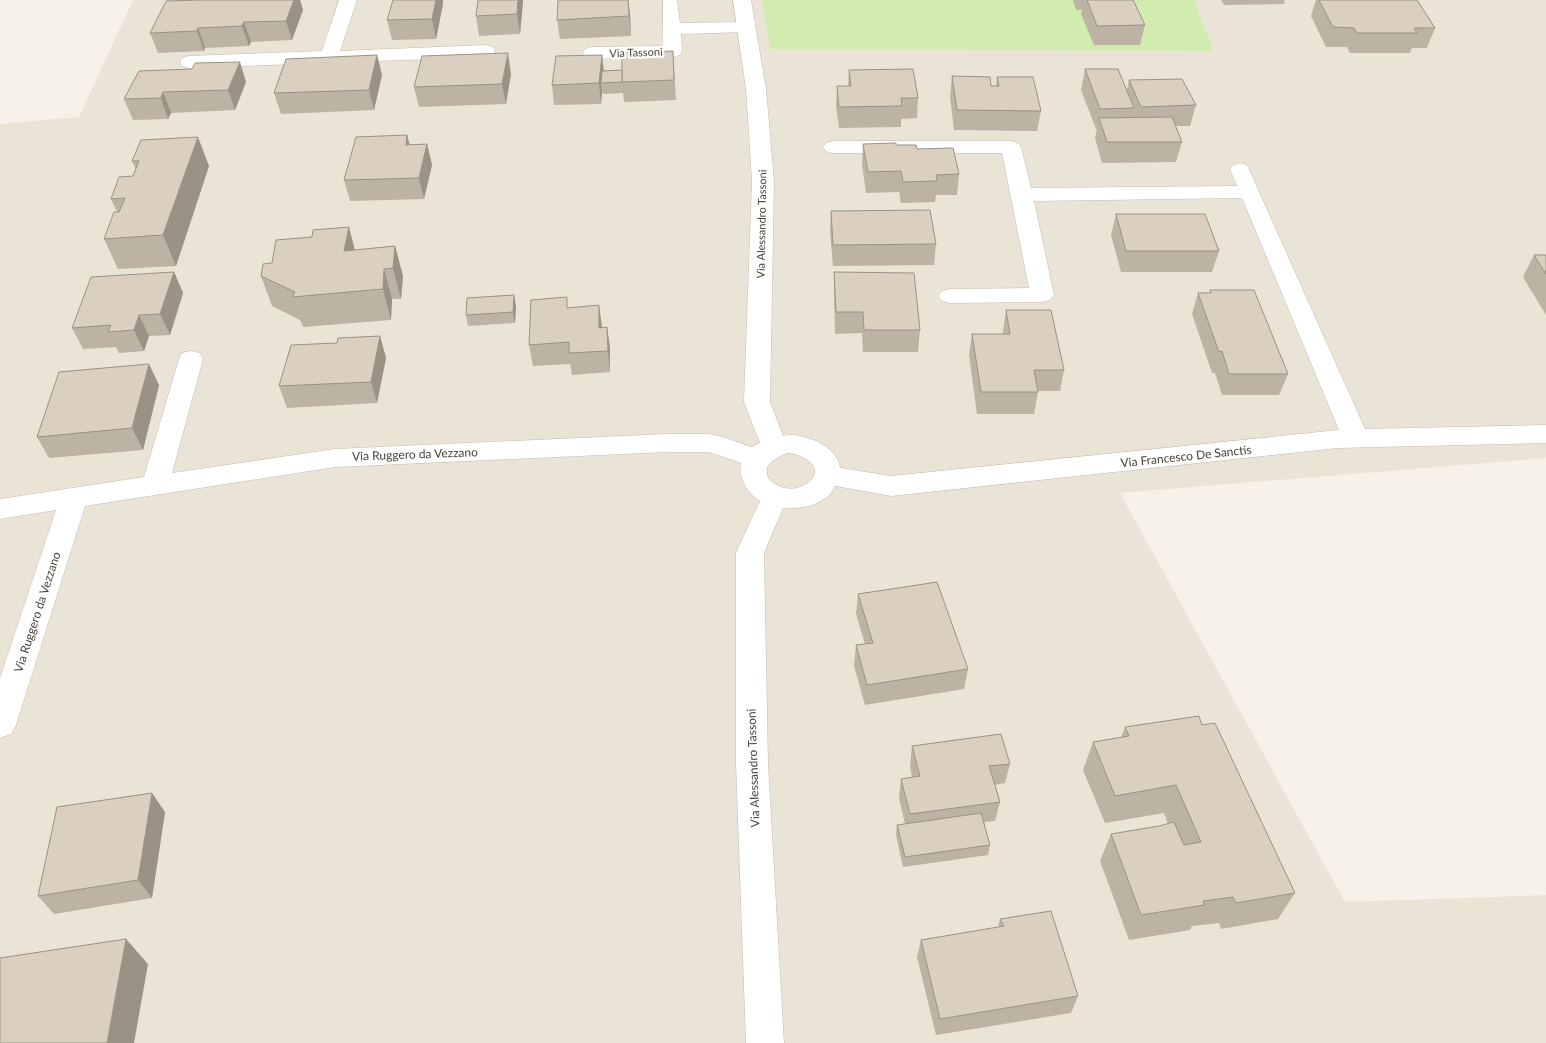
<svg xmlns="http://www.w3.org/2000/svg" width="1546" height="1043" viewBox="0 0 1546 1043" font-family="Lato,sans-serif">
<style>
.residential{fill:#eae4d7}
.green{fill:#d2ecaf}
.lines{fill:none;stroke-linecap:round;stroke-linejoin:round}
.minor-casing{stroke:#c5bcad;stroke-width:1}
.tertiary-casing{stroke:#c5bcad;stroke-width:1}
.minor{fill:#fff;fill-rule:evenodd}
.tertiary{fill:#fff;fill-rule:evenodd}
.wall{fill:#bcb3a5}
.shaded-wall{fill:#999286}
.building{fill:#dbd0c0;stroke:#999286}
.labels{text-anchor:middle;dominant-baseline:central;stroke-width:4.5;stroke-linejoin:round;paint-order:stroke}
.far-street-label{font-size:11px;fill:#4a4236;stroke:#fff}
.street-label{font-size:12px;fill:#4a4236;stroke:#fff}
</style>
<rect width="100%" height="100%" fill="#f6f2e9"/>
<path class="residential" d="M133,0H1546V458L1120,493L1345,902L1546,895V1043H0V124L79,117Z"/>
<path class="green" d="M762,0H1194L1213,51L770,49Z"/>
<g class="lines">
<g class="minor-casing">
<g id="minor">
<path d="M339,0H357L340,51L486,45L493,47L495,51L493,55L486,57L189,68L182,66L180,62L182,58L189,56L322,51Z"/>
<path d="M663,0H677L680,23L746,22L752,23L755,27L752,31L746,32L681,34L682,51L680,55L673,57L592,59L585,57L583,53L585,49L592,47L663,46Z"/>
<path d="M833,141H1011L1018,143L1021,147L1031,188L1237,186L1230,169L1233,165L1240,163L1247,165L1365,429L1546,425V443L1338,448L891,496L819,483L815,476L819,469L828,466L891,476L1339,430L1242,198L1034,201L1054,295L1050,300L1042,302L950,303L942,301L938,296L942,291L950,289L1029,288L1002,153H833L826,151L823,147L826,143Z"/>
<path d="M191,351L200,353L203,359L172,473L335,449L667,434H709L723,437L765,452L769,459L765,466L756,468L709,452H667L335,467L85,506L16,725L11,734L0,738V678L56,510L0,519V499L144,477L179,359L182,353Z"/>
</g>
</g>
<g class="tertiary-casing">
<path id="tertiary" d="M733,0H751L766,89L774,181L770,402L783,436C792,433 801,436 810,439C829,444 849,463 836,484C833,490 830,496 824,499C812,507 798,509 783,508L764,553L768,764L784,1043H746L736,764V553L760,501C737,487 731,454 760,443L744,402L752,181L746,89ZM788,453C801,454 826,466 810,481C786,504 739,469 788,453Z"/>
</g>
<use href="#minor" class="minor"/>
<use href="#tertiary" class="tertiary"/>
</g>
<g class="wall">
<path d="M200,0H300L303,10L292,40L251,42L249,46L205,48L204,51L158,53L150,33Z"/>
<path d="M478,0H523L520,34L479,36L476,16Z"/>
<path d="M1073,0H1133L1145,25L1140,45H1094L1081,14L1082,10H1076Z"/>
<path d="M1221,0H1285L1284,4L1224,5Z"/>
<path d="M1316,0H1417L1435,28L1427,48H1412L1410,53H1350L1347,47H1326L1311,16Z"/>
<path d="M443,4L436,39L392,40L387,20Z"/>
<path d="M630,14L631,36L560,39L557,20Z"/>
<path d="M673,51L676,100L624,102L623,93L603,94L602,92L601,104L554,105L552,85L602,55L604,71L622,70Z"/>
<path d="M377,55L382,75L374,110L281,114L274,93Z"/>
<path d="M1085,69L1127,90L1129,80L1196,105L1190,126H1176L1182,142L1176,162L1102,163L1095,138L1097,129H1096L1081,90Z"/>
<path d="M849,70L918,98L917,118L901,119V127L839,128L836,106L837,86H848Z"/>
<path d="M139,71L246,82L235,110L171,113L168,119L133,120L124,99Z"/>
<path d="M511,74L506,104L419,107L414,87Z"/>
<path d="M952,76L991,86H996L997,77L1041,111L1037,131L954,130L950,97Z"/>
<path d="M407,135L410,145L427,144L432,165L424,199L350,201L344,180Z"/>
<path d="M141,140L209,166L176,266L118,269L104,239L117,212L111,199L133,176L136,170L132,161Z"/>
<path d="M863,144L896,145L917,149L959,174L957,195H936L935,202L901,203L899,192L866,193L862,164Z"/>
<path d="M831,211L936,244L934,265L833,266L830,232Z"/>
<path d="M1116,214L1219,251L1212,272H1121L1111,235Z"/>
<path d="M395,246L403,276L401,299H392L391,320L303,327L300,320L272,306L261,276L355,250Z"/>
<path d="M1534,255H1546V315L1523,277Z"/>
<path d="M174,272L183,293L170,335L149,336L144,351L119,353L116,347L83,349L72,328Z"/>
<path d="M834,272L920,330L918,352H863L862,333L835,334L834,293Z"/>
<path d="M1210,290L1288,374L1279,395H1222L1215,373H1212L1192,314L1198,293H1210Z"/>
<path d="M516,306L515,323L468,326L466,315Z"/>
<path d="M568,308L602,327H607L610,348V372L572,375L570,364L533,366L529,345Z"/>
<path d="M1006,310L1064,370L1060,391H1038L1034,414H977L969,355L972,334H1003V331Z"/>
<path d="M380,336L386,358L377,403L287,408L279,386L337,343Z"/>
<path d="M159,385L143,450L49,458L37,437Z"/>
<path d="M858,594L968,669L964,689L865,705L854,666L856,645L865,644L856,614Z"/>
<path d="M1202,725L1295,893L1278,919L1221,929L1219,923L1192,926L1190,930L1129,940L1100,861L1111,834L1159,826L1168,824L1164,813L1105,823L1083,770L1093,742L1121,738L1125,727Z"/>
<path d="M912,746L1010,764L1005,783L995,785L1000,802L995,821L984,822L990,845L988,855L903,867L896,835L897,825L905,824L899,798L901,779L912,777L910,766Z"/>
<path d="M165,812L152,898L54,914L38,896Z"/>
<path d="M1000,919L1078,996L1071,1013L936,1035L917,957L921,940L998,927Z"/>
</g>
<g class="shaded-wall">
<path d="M294,0H300L303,10L292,40L286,21Z"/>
<path d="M436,0H443V4L436,39L432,19Z"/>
<path d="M518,0H523V2L520,34L517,14Z"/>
<path d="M628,0L630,14L631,36L629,16Z"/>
<path d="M244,22L251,42L249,46L242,26Z"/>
<path d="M198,28L205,48L204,51L197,31Z"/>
<path d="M508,53L511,74L506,104L502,84Z"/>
<path d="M377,55L382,75L374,110L369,90Z"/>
<path d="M602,55L604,75L601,83L602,92L601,104L599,83Z"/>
<path d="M240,62L246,82L235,110L228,90Z"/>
<path d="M163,92L171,113L168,119L161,98Z"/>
<path d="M407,135L412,156L406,145Z"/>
<path d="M198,137L209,166L176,266L163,235Z"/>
<path d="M427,144L432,165L424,199L419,178Z"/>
<path d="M349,227L357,258L344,251Z"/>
<path d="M395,246L403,276L401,299L393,268Z"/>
<path d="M384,269L392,299L391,320L383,289Z"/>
<path d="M174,272L183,293L170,335L160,314Z"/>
<path d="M514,295L516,306L515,323L513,312Z"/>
<path d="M599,305L602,327V349L599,328Z"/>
<path d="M139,315L149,336L144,351L134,330Z"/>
<path d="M607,327L610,348V372L608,351Z"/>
<path d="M380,336L386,358L377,403L371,382Z"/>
<path d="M149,364L159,385L143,450L132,428Z"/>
<path d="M152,793L165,812L152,898L138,880Z"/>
<path d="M126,939L148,964L134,1043H107Z"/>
</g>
<g class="building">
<path d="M200,0H294L286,21L244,22L242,26L198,28L197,31L150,33L166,1Z"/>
<path d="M393,0H436L432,19L387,20Z"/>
<path d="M478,0H518L517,14L476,16Z"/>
<path d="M558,0H628L629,16L557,20Z"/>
<path d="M1087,0H1133L1145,25L1097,26Z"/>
<path d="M1319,0H1417L1435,28H1414L1417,33H1357L1354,28L1333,27Z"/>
<path d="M673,51L674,80L622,82V53Z"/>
<path d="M508,53L502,84L414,87L422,56Z"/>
<path d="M377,55L369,90L274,93L286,59Z"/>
<path d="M602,55L599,83L552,85L556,56Z"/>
<path d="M240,62L228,90L163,92L161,98L124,99L139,71L192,69L195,63Z"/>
<path d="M913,69L918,98H901L902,106L839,107L837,86H851L849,70Z"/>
<path d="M1085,69H1118L1134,108L1100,109Z"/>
<path d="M622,70V82L601,83L602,71Z"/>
<path d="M952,76L990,77L991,86H999L997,77H1033L1041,111L957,110Z"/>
<path d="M1182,79L1196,105L1141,107L1129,80Z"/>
<path d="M1172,117L1182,142H1107L1099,118Z"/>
<path d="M407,135L406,145L427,144L419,178L344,180L356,137Z"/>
<path d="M198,137L163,235L104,239L114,212H119L125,198L111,199L119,177L133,176L139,161H132L141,140Z"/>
<path d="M896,143V145H916L917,149L953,148L959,174L936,175L937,181L903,182L901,171L868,172L863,144Z"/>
<path d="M930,210L936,244L833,245L831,211Z"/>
<path d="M1116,214H1205L1219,251H1126Z"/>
<path d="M349,227L344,251L395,246L393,268L384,269L383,289L292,297L295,292L261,276L263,264L272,263L276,240L312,237L313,230Z"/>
<path d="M1534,255H1546V274Z"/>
<path d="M174,272L160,314L139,315L134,330L108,332L111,325L72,328L91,277Z"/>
<path d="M834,272L914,273L920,330H864L863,312H836Z"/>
<path d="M1210,290H1254L1288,374H1229L1222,351L1219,352L1198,293H1211Z"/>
<path d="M514,295L513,312L466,315L467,298Z"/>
<path d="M567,297V308L599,305V328L607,327L608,351L569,353V342L529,345L531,300Z"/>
<path d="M1006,310H1051L1064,370H1034L1038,392H981L972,334H1010Z"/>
<path d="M380,336L371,382L279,386L291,345L337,343L338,338Z"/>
<path d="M149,364L132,428L37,437L59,372Z"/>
<path d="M937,582L968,669L867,685L856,645L873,643L858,594Z"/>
<path d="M1199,716L1202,725L1215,723L1295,893L1236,903L1233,897L1203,901L1204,905L1141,915L1111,834L1159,826L1174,822L1184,845L1201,842L1176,785L1115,796L1093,742L1129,736L1125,727Z"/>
<path d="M1001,734L1010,764L989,766L1000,802L910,814L901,779L920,776L912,746Z"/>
<path d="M152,793L138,880L38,896L57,807Z"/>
<path d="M981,813L990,845L905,857L897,825Z"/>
<path d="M1051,911L1078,996L940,1019L921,940L1004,926L1000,919Z"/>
<path d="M126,939L107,1043H0V958Z"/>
</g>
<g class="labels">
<g class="far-street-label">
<text transform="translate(636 52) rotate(-2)">Via Tassoni</text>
<text transform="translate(761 224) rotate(-89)">Via Alessandro Tassoni</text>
</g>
<g class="street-label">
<text transform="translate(415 454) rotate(-2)">Via Ruggero da Vezzano</text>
<text transform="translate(1186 456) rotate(-6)">Via Francesco De Sanctis</text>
<text transform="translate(37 612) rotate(-72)">Via Ruggero da Vezzano</text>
<text transform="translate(753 768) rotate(-92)">Via Alessandro Tassoni</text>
</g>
</g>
</svg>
